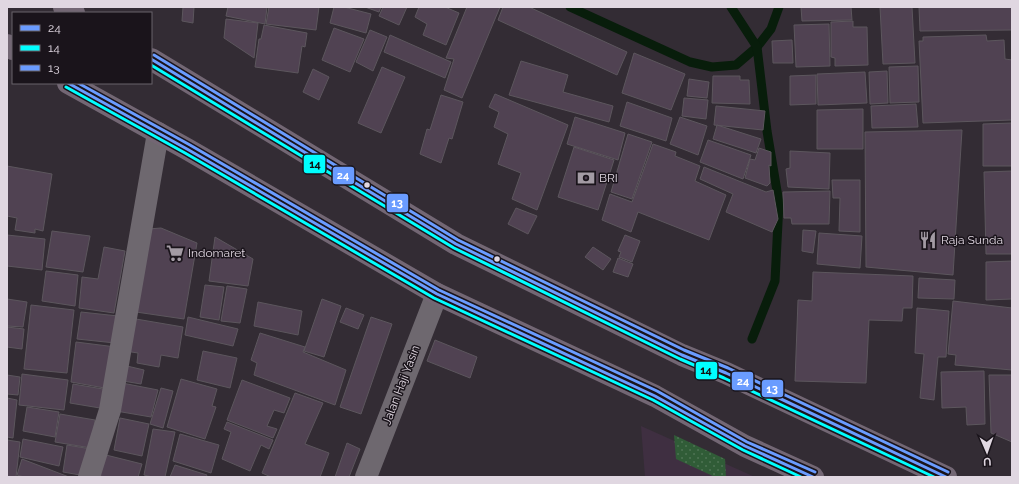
<svg xmlns="http://www.w3.org/2000/svg" width="1019" height="484" viewBox="0 0 1019 484" font-family="Raleway,sans-serif">
<style>
.built{fill:#3f2f41}
.grass{fill:url(#grass-dots)}
.lines{fill:none;stroke-linecap:round;stroke-linejoin:round}
.stream{stroke:#081d0b;stroke-width:9}
.building{fill:#504252;stroke:#5c565d}
.minor{stroke:#6e686f;stroke-width:22}
.highway{stroke:#736774;stroke-width:22}
.bus-1-casing{stroke:#1a141b;stroke-width:6}
.bus-2-casing{stroke:#1a141b;stroke-width:6}
.bus-3-casing{stroke:#1a141b;stroke-width:6}
.bus-1{stroke:#6a9cff;stroke-width:3}
.bus-2{stroke:#0ff;stroke-width:3}
.bus-3{stroke:#6a9cff;stroke-width:3}
.bus-dot{fill:#e0d7e1;stroke:#1a141b;stroke-width:1.5}
.labels{text-anchor:middle;dominant-baseline:central;stroke-width:3;stroke-linejoin:round;paint-order:stroke}
.poi-label{font-size:12px;fill:#e0d7e1;stroke:#1a141b;text-anchor:start}
.street-label{font-size:12px;fill:#e0d7e1;stroke:#1a141b}
.line-badge{stroke:#1a141b;stroke-width:1.5}
.badge-label{font-size:11px;text-anchor:middle;font-weight:bold;fill:#fff}
.pale-badge-label{font-size:11px;text-anchor:middle;font-weight:bold;fill:#111}
</style>
<defs>
<pattern id="grass-dots" width="8" height="8" patternUnits="userSpaceOnUse"><rect width="8" height="8" fill="#305c37"/><path d="M2 2h.1M6 6h.1" fill="none" stroke="#4e7354" stroke-width="1.8" stroke-linecap="round"/></pattern>
</defs>
<rect width="100%" height="100%" fill="#332c34"/>
<path class="built" d="M641,426L755,477H645Z"/>
<path class="grass" d="M674,435L725,459L726,477H715L676,459Z"/>
<g class="lines">
<g class="stream">
<path d="M570,7L690,62L712,67L736,65L757,47L771,29L779,7"/>
<path d="M731,7L757,47L767,131L779,203L775,281L752,339"/>
</g>
</g>
<g class="building">
<path d="M183,7H194L193,23L182,21Z"/>
<path d="M228,7H267L265,24L226,16Z"/>
<path d="M269,7H319L316,30L266,24Z"/>
<path d="M334,7H344L371,14L366,33L330,23Z"/>
<path d="M365,7H381L379,12Z"/>
<path d="M383,7H407L399,25L379,16Z"/>
<path d="M419,7H445L459,13L446,45L423,35L427,24L415,17Z"/>
<path d="M467,7H500L462,98L444,90L454,59L446,58Z"/>
<path d="M503,7H529L627,52L617,75L498,20Z"/>
<path d="M801,7H851L852,20L802,21Z"/>
<path d="M880,7H912L915,63L883,64Z"/>
<path d="M919,7H1012V30L920,31Z"/>
<path d="M226,19L258,23L254,58L224,38Z"/>
<path d="M853,21V27H867L868,65L835,66V58L831,57V22Z"/>
<path d="M829,24L830,66L796,67L794,25Z"/>
<path d="M264,25L307,33L305,47L302,46L298,73L255,67L259,39H261Z"/>
<path d="M334,28L364,39L350,72L322,60Z"/>
<path d="M370,30L387,37L373,71L356,62Z"/>
<path d="M390,35L451,62L445,78L384,52Z"/>
<path d="M986,35L987,41L1004,40L1005,59L1012,60V120L923,123L919,41H923V37Z"/>
<path d="M792,40L793,63H773L772,41Z"/>
<path d="M634,53L685,74L671,110L622,93Z"/>
<path d="M521,61L568,75L563,92L613,106L609,122L509,95Z"/>
<path d="M918,66L919,102L890,103L889,67Z"/>
<path d="M382,67L405,77L381,133L358,123Z"/>
<path d="M313,69L329,77L319,100L303,92Z"/>
<path d="M887,71L888,103L870,104L869,72Z"/>
<path d="M865,72L867,103L818,105L817,74Z"/>
<path d="M816,75V104L790,105V76Z"/>
<path d="M713,76H740V80H749L750,104L712,103Z"/>
<path d="M689,79L709,82L707,98L687,96Z"/>
<path d="M495,94L568,125L537,210L512,199L521,173L498,164L508,134L494,127L499,112L489,107Z"/>
<path d="M441,95L463,102L452,139L449,138L441,163L420,154L427,129L430,130Z"/>
<path d="M684,98L708,100L706,119L682,116Z"/>
<path d="M627,102L672,118L666,141L620,126Z"/>
<path d="M916,104L918,127L872,128L871,106Z"/>
<path d="M716,106L765,111L763,130L714,125Z"/>
<path d="M863,109V149H817V110Z"/>
<path d="M575,117L625,133L618,160L567,144Z"/>
<path d="M680,117L707,126L698,155L670,144Z"/>
<path d="M1012,123V166H983V124Z"/>
<path d="M717,125L761,139L756,153L713,139Z"/>
<path d="M962,130L953,275L866,267L865,132Z"/>
<path d="M628,134L652,142L632,199L611,192Z"/>
<path d="M708,140L751,155L743,179L700,162Z"/>
<path d="M653,144L676,152L675,156L700,166L695,181L726,195L709,240L638,212L631,232L602,220L610,194L632,202Z"/>
<path d="M574,147L614,160L598,210L558,197Z"/>
<path d="M759,148L771,152V166L769,165L770,183L767,186L745,178L750,159L755,160Z"/>
<path d="M790,151L830,153L829,189L788,187L786,169L790,168Z"/>
<path d="M7,166L52,174L43,231L35,229V233L15,230L17,218L7,216Z"/>
<path d="M704,167L766,192L773,190L778,219L772,232L726,212L733,194L700,179Z"/>
<path d="M1012,171V254H986L984,172Z"/>
<path d="M832,180H860V232L839,231L840,198H833Z"/>
<path d="M830,191L829,224H792L791,218H784L783,192Z"/>
<path d="M516,208L537,216L528,234L508,224Z"/>
<path d="M161,228L197,243L184,319L136,312L148,229Z"/>
<path d="M803,230L816,231L813,253L802,251Z"/>
<path d="M52,231L90,236L83,272L46,267Z"/>
<path d="M819,233L862,236L860,268L817,264Z"/>
<path d="M7,235L45,239L42,270L7,266Z"/>
<path d="M625,235L640,241L632,262L619,257L621,252L618,251Z"/>
<path d="M215,237L253,259L248,286L209,281Z"/>
<path d="M104,247L125,251L114,313L79,308L82,277L98,279Z"/>
<path d="M593,247L611,259L603,270L585,257Z"/>
<path d="M618,258L633,264L628,277L613,272Z"/>
<path d="M1012,261V299L986,300V262Z"/>
<path d="M46,271L78,275L75,306L42,301Z"/>
<path d="M813,272L913,276L912,308H903L902,321L869,320L866,383L795,381L798,300L812,301Z"/>
<path d="M919,278L955,280L954,299L918,298Z"/>
<path d="M205,285L224,287L219,320L200,317Z"/>
<path d="M227,286L247,289L240,323L221,321Z"/>
<path d="M7,299L27,302L23,327L7,326Z"/>
<path d="M322,299L341,306L324,357L304,351Z"/>
<path d="M953,301L1012,308V370L955,365L956,355L948,354Z"/>
<path d="M258,302L302,311L298,335L254,326Z"/>
<path d="M31,305L74,310L67,373L24,369Z"/>
<path d="M346,308L364,315L358,329L340,322Z"/>
<path d="M917,308L949,311L946,357H938L934,400L920,398L924,354L915,353Z"/>
<path d="M81,312L118,316L115,343L77,339Z"/>
<path d="M188,317L238,329L233,346L185,335Z"/>
<path d="M371,317L392,324L361,414L340,407Z"/>
<path d="M130,318L183,327L178,358L161,355L159,367L137,363L138,353L125,351Z"/>
<path d="M7,327L24,329L22,349L7,347Z"/>
<path d="M260,333L305,347L303,352L346,370L335,405L254,375L257,363L251,360Z"/>
<path d="M435,340L477,357L470,378L427,361Z"/>
<path d="M76,342L116,347L110,389L71,382Z"/>
<path d="M203,351L237,358L230,388L197,380Z"/>
<path d="M127,366L144,370L141,384L123,381Z"/>
<path d="M984,371L985,424L967,425L966,407L942,408L941,372Z"/>
<path d="M22,374L68,380L64,410L19,405Z"/>
<path d="M7,375L20,377L18,395L7,394Z"/>
<path d="M989,375H1012V442L991,433Z"/>
<path d="M181,379L217,389L212,406L216,407L205,439L167,427Z"/>
<path d="M242,380L290,398L284,413L274,410L267,426L277,429L273,438L227,420Z"/>
<path d="M122,383L158,390L151,417L116,411Z"/>
<path d="M73,384L109,390L106,409L70,403Z"/>
<path d="M161,388L173,391L163,428L150,424Z"/>
<path d="M295,393L323,403L305,444L329,453L320,477H271L262,473Z"/>
<path d="M7,398L17,400L13,438L7,437Z"/>
<path d="M27,407L59,412L55,437L23,431Z"/>
<path d="M60,414L95,420L91,448L55,442Z"/>
<path d="M120,418L149,424L142,456L114,450Z"/>
<path d="M227,422L273,440L269,449L261,445L250,471L222,459L231,432L224,429Z"/>
<path d="M153,429L175,432L165,477H152L144,475Z"/>
<path d="M180,434L219,445L211,473L173,461Z"/>
<path d="M23,439L63,447L59,466L20,457Z"/>
<path d="M7,440L20,442L16,477L7,476Z"/>
<path d="M347,443L360,449L349,477H335Z"/>
<path d="M67,445L91,449L86,476L63,472Z"/>
<path d="M102,454L142,464L138,477H105L97,475Z"/>
<path d="M22,459L69,477H24L17,475Z"/>
<path d="M175,465L207,475L206,477H170Z"/>
</g>
<g class="lines">
<g class="minor">
<path d="M89,477L110,410L158,133"/>
<path d="M366,477L437,294"/>
</g>
<g class="highway">
<path d="M64,7L74,13"/>
<path d="M7,45L13,49"/>
<path d="M151,59L456,244L682,355L726,373L946,477"/>
<path d="M68,83L187,149L437,294L655,396L745,446L813,477"/>
</g>
<g class="bus-1-casing">
<g id="bus-1">
<path d="M151,59L456,244L682,355L726,373L946,477"/>
<path d="M68,83L187,149L437,294L655,396L745,446L813,477"/>
</g>
</g>
<g class="bus-2-casing">
<g id="bus-2">
<path d="M151,65L454,248L680,359L724,378L934,477"/>
<path d="M66,87L185,153L434,298L653,400L743,450L801,477"/>
</g>
</g>
<g class="bus-3-casing">
<g id="bus-3">
<path d="M154,55L458,240L684,350L728,368L948,472"/>
<path d="M78,83L190,145L439,290L657,391L747,442L815,472"/>
</g>
</g>
<use href="#bus-1" class="bus-1"/>
<use href="#bus-2" class="bus-2"/>
<use href="#bus-3" class="bus-3"/>
</g>
<defs>
<g id="bank-bare" transform="scale(1.38)"><path d="M-6-4H6V4H-6ZM0-2.3a2.3 2.3 0 1 0 0 4.6a2.3 2.3 0 1 0 0-4.6Z" fill="#a39ba4" stroke="#1a141b" stroke-width="2.5" paint-order="stroke"/></g>
<g id="restaurant-bare" transform="scale(1.38)"><path d="M-5-6h1v4h1v-4h1v4h1v-4h1v5L-1.5 .5V6h-2V.5L-5-1ZM5-6V6H3V1.5H1.5Q1.5-4 5-6Z" fill="#a39ba4" stroke="#1a141b" stroke-width="2.5" paint-order="stroke"/></g>
<g id="supermarket-bare" transform="scale(1.38)"><path d="M-6-5.5h2.5l.6 2H6L4.5 2H-2.5L-4.4-4H-6ZM-1.5 3.2a1.3 1.3 0 1 0 .1 0ZM3 3.2a1.3 1.3 0 1 0 .1 0Z" fill="#a39ba4" stroke="#1a141b" stroke-width="2.5" paint-order="stroke"/></g>
</defs>
<g fill-rule="evenodd">
<use href="#bank-bare" x="586" y="178"/>
<use href="#restaurant-bare" x="928" y="240"/>
<use href="#supermarket-bare" x="175" y="253"/>
</g>
<g class="bus-dot">
<circle cx="367" cy="185" r="3.5"/>
<circle cx="497" cy="259" r="3.5"/>
</g>
<g class="labels">
<g class="poi-label">
<text x="599" y="178">BRI</text>
<text x="941" y="240">Raja Sunda</text>
<text x="188" y="253">Indomaret</text>
</g>
<g class="street-label">
<text transform="translate(401 385) rotate(-69)">Jalan Haji Yasin</text>
</g>
</g>
<g class="line-badge">
<rect x="303" y="154" width="23" height="20" rx="4" fill="#0ff"/>
<rect x="332" y="166" width="23" height="19" rx="4" fill="#6a9cff"/>
<rect x="386" y="193" width="23" height="20" rx="4" fill="#6a9cff"/>
<rect x="695" y="361" width="23" height="19" rx="4" fill="#0ff"/>
<rect x="731" y="371" width="23" height="20" rx="4" fill="#6a9cff"/>
<rect x="761" y="379" width="23" height="19" rx="4" fill="#6a9cff"/>
</g>
<g class="badge-label">
<text x="343" y="179">24</text>
<text x="397" y="207">13</text>
<text x="743" y="385">24</text>
<text x="772" y="393">13</text>
</g>
<g class="pale-badge-label">
<text x="315" y="168">14</text>
<text x="706" y="374">14</text>
</g>
<rect width="1019" height="484" fill="none" stroke="#e0d7e1" stroke-width="16"/>
<rect x="12" y="12" width="140" height="72" fill="#1a141b" stroke="#69626a"/>
<rect x="20" y="25" width="20" height="6" fill="#6a9cff" stroke="#69626a"/>
<text x="48" y="32" font-size="12" fill="#e0d7e1">24</text>
<rect x="20" y="45" width="20" height="6" fill="#00ffff" stroke="#69626a"/>
<text x="48" y="52" font-size="12" fill="#e0d7e1">14</text>
<rect x="20" y="65" width="20" height="6" fill="#6a9cff" stroke="#69626a"/>
<text x="48" y="72" font-size="12" fill="#e0d7e1">13</text>
<g transform="translate(987 452) rotate(178)" stroke="#1a141b" stroke-width="3" paint-order="stroke">
<path d="M0-3L7 15L0 10L-7 15Z" fill="#e0d7e1"/>
<text y="-6" font-size="11" font-weight="bold" text-anchor="middle" fill="#e0d7e1">U</text>
</g>
</svg>
